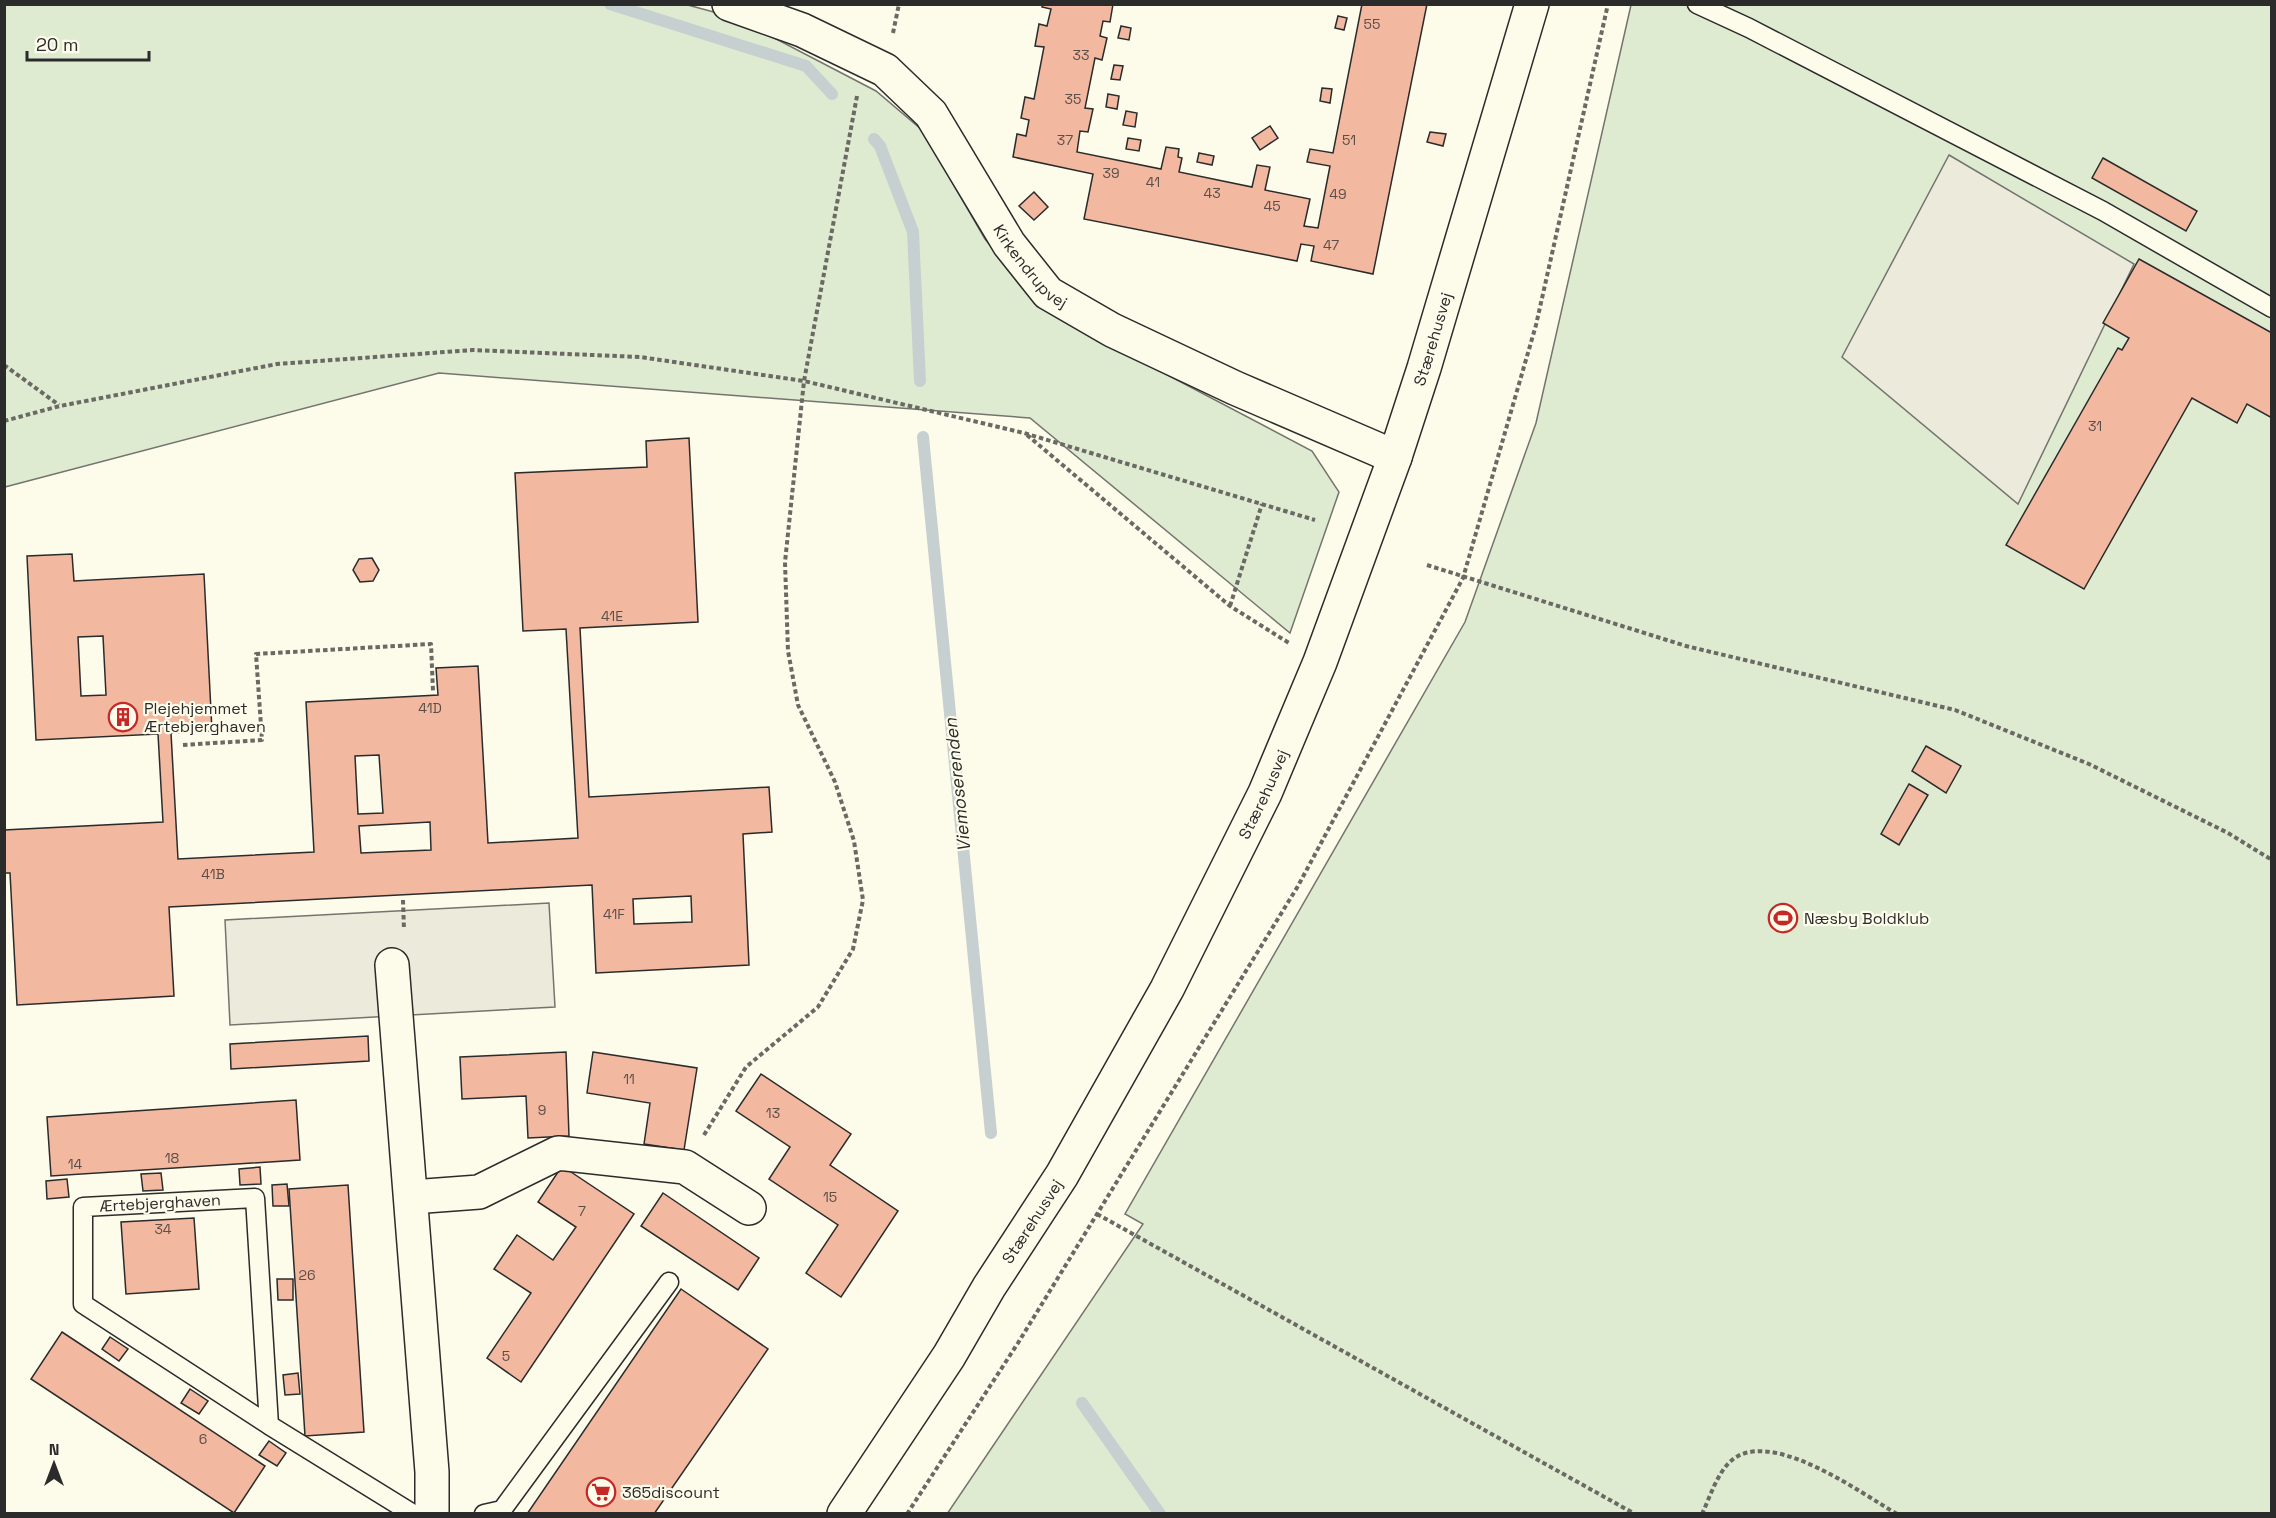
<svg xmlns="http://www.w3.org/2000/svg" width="2276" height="1518" viewBox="0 0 2276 1518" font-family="'Space Grotesk',sans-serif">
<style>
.green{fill:#deebd1;stroke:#74746e;stroke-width:1.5}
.parking{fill:#eceadb;stroke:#74746e;stroke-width:1.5}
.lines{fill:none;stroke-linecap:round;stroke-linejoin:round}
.stream{stroke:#c7d0d0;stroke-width:12}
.building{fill:#f2b8a0;stroke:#2b2b2b;stroke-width:1.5;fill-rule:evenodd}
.lane-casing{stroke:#2b2b2b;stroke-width:21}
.street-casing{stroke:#2b2b2b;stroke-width:36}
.secondary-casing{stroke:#2b2b2b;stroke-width:36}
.path{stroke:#6a6964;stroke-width:4;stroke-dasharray:4.5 3;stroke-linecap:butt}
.lane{stroke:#fdfbea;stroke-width:18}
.street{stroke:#fdfbea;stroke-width:33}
.secondary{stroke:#fdfbea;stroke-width:33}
.labels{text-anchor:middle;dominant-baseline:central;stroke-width:4.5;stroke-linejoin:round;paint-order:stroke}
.number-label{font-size:14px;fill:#5d4e48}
.street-label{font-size:16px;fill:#2b2b2b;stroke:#fdfbea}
.poi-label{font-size:16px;fill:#2b2b2b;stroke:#fdfbea;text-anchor:start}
.water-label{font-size:18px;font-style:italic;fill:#2b2b2b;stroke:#fdfbea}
</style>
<rect width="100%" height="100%" fill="#fdfbea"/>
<g class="green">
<path d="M684,4L736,18L876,91L922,130L985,239L1029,291L1099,339L1312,451L1339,492L1290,633L1030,418L439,373L5,487V5Z"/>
<path d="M1631,5H2271V1513L947,1514L1143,1224L1125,1214L1465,622L1536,423Z"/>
</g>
<g class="parking">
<path d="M1949,155L2134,264L2018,504L1842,357Z"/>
<path d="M549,903L555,1007L230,1025L225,920Z"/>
</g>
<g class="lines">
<g class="stream">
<path d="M610,4L806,66L832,94"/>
<path d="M874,139L880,146L913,232L920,381"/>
<path d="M923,437L991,1133"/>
<path d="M1082,1403L1160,1514"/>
</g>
</g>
<g class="building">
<path d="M1043,4H1113L1110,22L1103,21L1100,36L1107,38L1102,60L1095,58L1085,108L1093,109L1088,132L1080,131L1077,152L1161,169L1166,147L1179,149L1178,157L1182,158L1179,172L1252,187L1257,165L1270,167L1265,190L1310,199L1304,226L1318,228L1330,166L1307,162L1310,149L1333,153L1362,4H1427L1373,274L1311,261L1314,246L1301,244L1297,261L1084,219L1093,174L1013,157L1017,134L1026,136L1029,120L1021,118L1025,97L1034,99L1044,47L1035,46L1039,24L1047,26L1051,9L1042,7Z"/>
<path d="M1338,16L1347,18L1344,30L1335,28Z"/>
<path d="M1121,26L1131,28L1129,40L1118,38Z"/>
<path d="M1114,65L1123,66L1120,80L1111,79Z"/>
<path d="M1322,88L1332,89L1330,103L1320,101Z"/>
<path d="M1108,94L1119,96L1117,109L1106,107Z"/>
<path d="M1126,111L1137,113L1135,127L1123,125Z"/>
<path d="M1270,126L1278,138L1260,150L1252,138Z"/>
<path d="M1430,132L1446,134L1443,146L1427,142Z"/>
<path d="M1128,138L1141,140L1139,151L1126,149Z"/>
<path d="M1199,153L1214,156L1212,165L1197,162Z"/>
<path d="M2103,158L2197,211L2186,231L2092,178Z"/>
<path d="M1034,192L1048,207L1034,220L1019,206Z"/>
<path d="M2139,259L2272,333V418L2247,404L2237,423L2192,398L2084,589L2006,545L2118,348L2122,350L2129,338L2103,323Z"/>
<path d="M689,438L698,622L580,628L589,797L769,787L772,832L743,834L749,965L596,973L592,885L169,907L174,996L17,1005L10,873H4V830L163,822L158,734L36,740L27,556L72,554L74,581L204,574L212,731L171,733L178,859L314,852L306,702L438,695L436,668L478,666L488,843L578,838L566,629L523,631L515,473L647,467L646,441ZM103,636L106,695L81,696L78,637ZM379,755L383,813L358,814L355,756ZM430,822L431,850L361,853L359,826ZM691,896L692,922L634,924L633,899Z"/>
<path d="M372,558L379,570L373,581L360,582L353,570L359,559Z"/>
<path d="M1926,746L1961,766L1946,793L1912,771Z"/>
<path d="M1909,784L1928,795L1899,845L1881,834Z"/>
<path d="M368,1036L369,1061L231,1069L230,1044Z"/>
<path d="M566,1052L569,1136L528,1138L526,1096L462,1099L460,1057Z"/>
<path d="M593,1052L697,1068L684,1150L644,1144L650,1103L587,1093Z"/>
<path d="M761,1074L851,1134L830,1165L898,1211L841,1297L806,1273L838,1225L769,1179L790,1147L736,1111Z"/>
<path d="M296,1100L300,1160L51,1176L47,1117Z"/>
<path d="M562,1166L634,1214L521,1382L487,1358L531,1293L494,1269L517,1235L553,1260L576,1227L538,1202Z"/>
<path d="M260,1167L261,1184L240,1185L239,1169Z"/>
<path d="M161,1173L163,1190L143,1191L141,1174Z"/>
<path d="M67,1179L69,1197L47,1199L46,1181Z"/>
<path d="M287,1184L289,1206H273L272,1185Z"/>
<path d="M348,1185L364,1432L305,1436L289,1189Z"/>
<path d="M663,1193L759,1258L738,1290L641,1226Z"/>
<path d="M194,1218L199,1289L126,1294L121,1222Z"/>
<path d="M277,1279H293V1300H278Z"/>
<path d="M681,1289L768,1349L654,1514H527Z"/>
<path d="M62,1332L265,1466L234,1513L31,1379Z"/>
<path d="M110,1337L128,1349L119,1361L102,1349Z"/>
<path d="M298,1373L300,1394L285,1395L283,1375Z"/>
<path d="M190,1389L208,1401L199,1414L181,1403Z"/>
<path d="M269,1441L286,1453L277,1466L259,1455Z"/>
</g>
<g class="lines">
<g class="lane-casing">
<g id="lane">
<path d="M1697,4L1749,28L2103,211L2272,308"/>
<path d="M269,1425L255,1198L83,1207V1304L269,1425L413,1514"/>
<path d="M484,1514L502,1510L669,1282"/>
</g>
</g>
<g class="street-casing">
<g id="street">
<path id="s1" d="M729,4L802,30L885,70L931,114L1009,244L1048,293L1112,330L1235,388L1395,457"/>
<path d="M392,965L432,1472V1514"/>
<path d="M412,1197L479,1192L558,1153L685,1167L749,1208"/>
</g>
</g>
<g class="secondary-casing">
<g id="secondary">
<path id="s2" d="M844,1514L949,1356L989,1287L1062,1175L1167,989L1265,793L1320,662L1395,457L1424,368L1532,4"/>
</g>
</g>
<g class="path">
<path d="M893,33L899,4"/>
<path d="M4,365L59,405"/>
<path d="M4,421L60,406L277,364L473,350L640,357L804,381L1024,433L1315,520"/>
<path d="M1027,435L1230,606L1289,643"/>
<path d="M1427,565L1686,646L1955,710L2089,764L2228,833L2272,860"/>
<path d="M1230,606L1262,504"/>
<path d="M183,745L262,740L256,654L431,644L433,691"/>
<path d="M403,900L404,930"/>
<path d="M704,1135L746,1067L818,1007L853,949L863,900L854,841L835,782L798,705L788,651L785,562L804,381L857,96"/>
<path d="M1097,1214L1635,1514"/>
<path d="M907,1514L1018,1343L1298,886L1463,578L1536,325L1608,4"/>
<path d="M1702,1514C1711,1495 1719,1466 1738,1456C1780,1434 1861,1493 1897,1514"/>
</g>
<use href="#lane" class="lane"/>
<use href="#street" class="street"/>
<use href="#secondary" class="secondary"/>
</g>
<defs>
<g id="building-ring" transform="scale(1.5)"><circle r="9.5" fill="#fdfbea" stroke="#c62828" stroke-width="1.5"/><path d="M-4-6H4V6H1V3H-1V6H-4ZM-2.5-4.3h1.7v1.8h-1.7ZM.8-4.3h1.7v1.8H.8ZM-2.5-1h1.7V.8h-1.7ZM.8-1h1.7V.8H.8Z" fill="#c62828"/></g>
<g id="stadium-ring" transform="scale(1.5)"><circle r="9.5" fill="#fdfbea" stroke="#c62828" stroke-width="1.5"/><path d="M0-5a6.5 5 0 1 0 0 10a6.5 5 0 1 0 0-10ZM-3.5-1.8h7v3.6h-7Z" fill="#c62828"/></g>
<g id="supermarket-ring" transform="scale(1.5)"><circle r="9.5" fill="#fdfbea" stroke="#c62828" stroke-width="1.5"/><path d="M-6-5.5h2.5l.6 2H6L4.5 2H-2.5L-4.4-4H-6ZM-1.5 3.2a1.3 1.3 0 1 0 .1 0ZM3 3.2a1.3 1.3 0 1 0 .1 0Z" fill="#c62828"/></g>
</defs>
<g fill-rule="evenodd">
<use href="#building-ring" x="123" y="717"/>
<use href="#stadium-ring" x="1783" y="918"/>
<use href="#supermarket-ring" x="601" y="1492"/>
</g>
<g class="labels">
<g class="number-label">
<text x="1372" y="24">55</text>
<text x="1081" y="55">33</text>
<text x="1073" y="99">35</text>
<text x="1065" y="140">37</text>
<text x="1349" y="140">51</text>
<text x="1111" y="173">39</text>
<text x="1153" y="182">41</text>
<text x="1212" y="193">43</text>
<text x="1338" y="194">49</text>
<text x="1272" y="206">45</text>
<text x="1331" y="245">47</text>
<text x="2095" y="426">31</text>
<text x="612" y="616">41E</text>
<text x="430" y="708">41D</text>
<text x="213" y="874">41B</text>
<text x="614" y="914">41F</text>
<text x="629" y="1079">11</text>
<text x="542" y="1110">9</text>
<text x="773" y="1113">13</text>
<text x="172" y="1158">18</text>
<text x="75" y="1164">14</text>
<text x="830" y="1197">15</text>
<text x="582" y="1211">7</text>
<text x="163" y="1229">34</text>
<text x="307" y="1275">26</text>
<text x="506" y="1356">5</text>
<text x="203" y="1439">6</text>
</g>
<g class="street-label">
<text stroke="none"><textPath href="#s1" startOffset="416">Kirkendrupvej</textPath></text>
<text stroke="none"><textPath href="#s2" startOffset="1320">Stærehusvej</textPath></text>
<text stroke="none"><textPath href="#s2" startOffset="834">Stærehusvej</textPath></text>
<text transform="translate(160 1203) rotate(-3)">Ærtebjerghaven</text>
<text stroke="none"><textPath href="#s2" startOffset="348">Stærehusvej</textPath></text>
</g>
<g class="poi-label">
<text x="144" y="708">Plejehjemmet<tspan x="144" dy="18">Ærtebjerghaven</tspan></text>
<text x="1804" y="918">Næsby Boldklub</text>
<text x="622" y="1492">365discount</text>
</g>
<g class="water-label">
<text transform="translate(957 785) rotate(-96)">Viemoserenden</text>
</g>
</g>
<rect width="2276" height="1518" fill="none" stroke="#2b2b2b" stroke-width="12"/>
<g transform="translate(54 1464)" stroke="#fdfbea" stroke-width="4.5" paint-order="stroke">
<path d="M0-4.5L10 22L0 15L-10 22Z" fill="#2b2b2b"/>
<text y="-9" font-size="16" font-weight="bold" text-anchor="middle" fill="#2b2b2b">N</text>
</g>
<path d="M27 51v9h122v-9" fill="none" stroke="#2b2b2b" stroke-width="3"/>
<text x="36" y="51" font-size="18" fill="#2b2b2b" stroke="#fdfbea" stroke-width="4.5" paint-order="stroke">20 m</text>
</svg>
